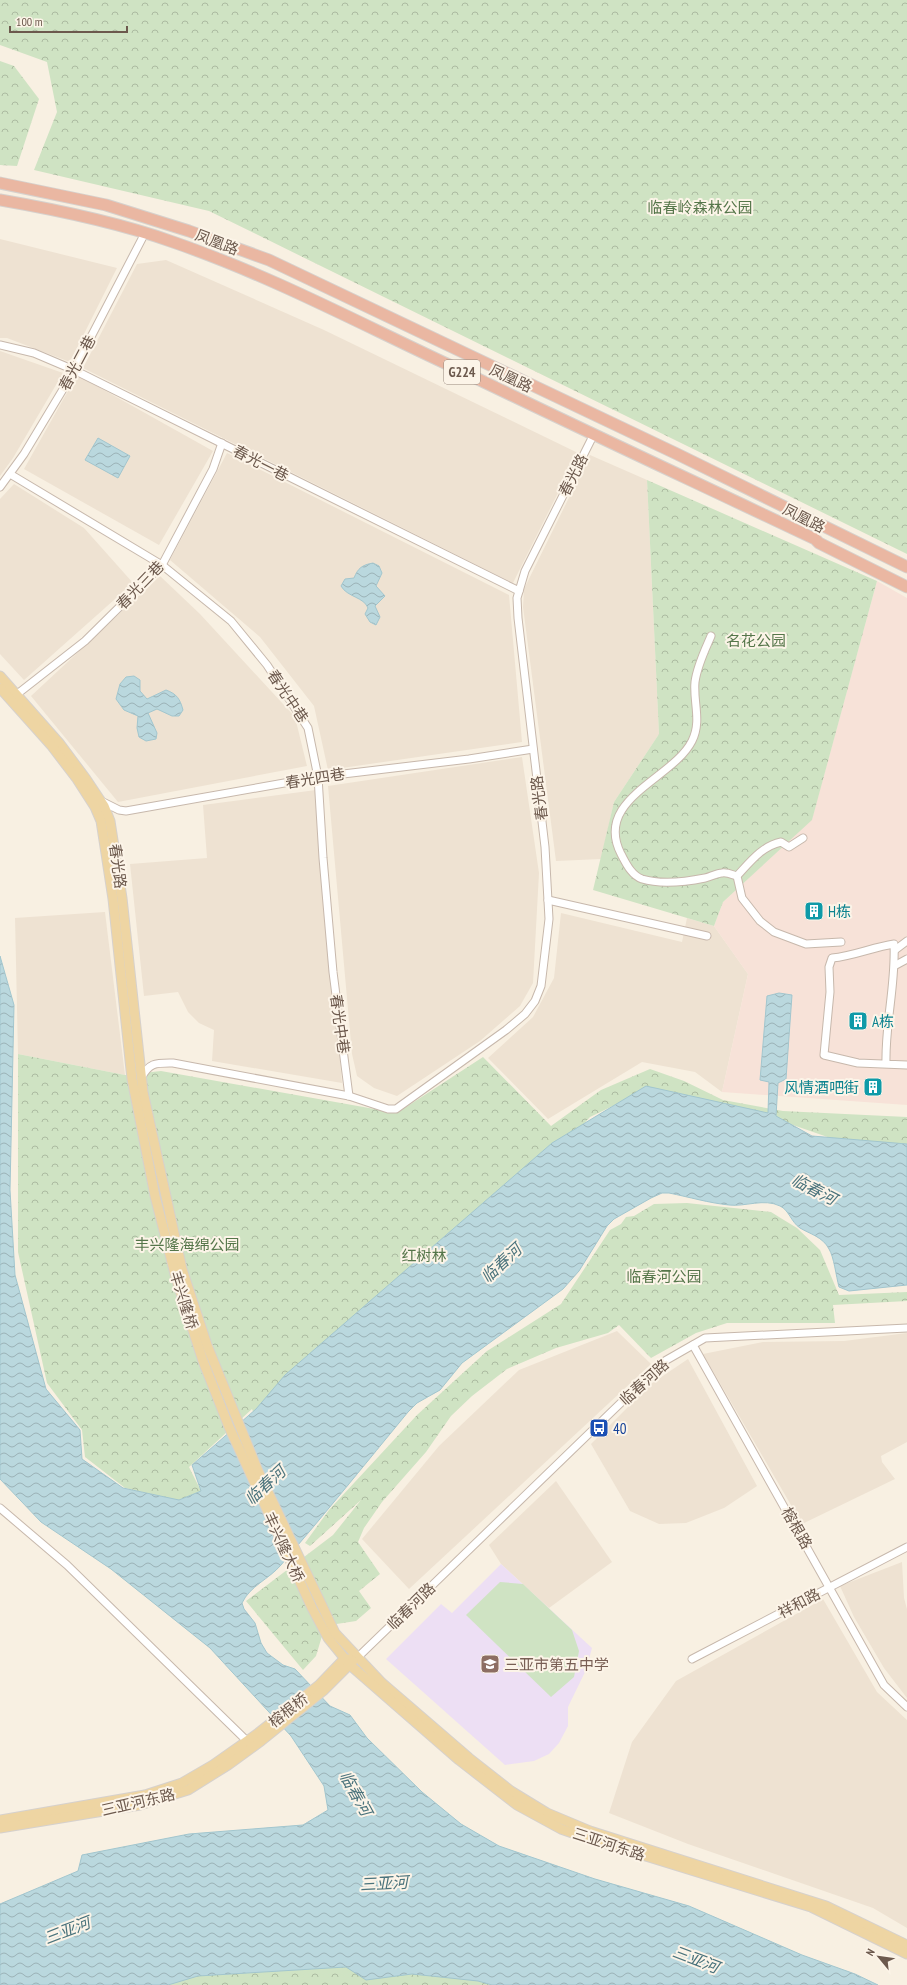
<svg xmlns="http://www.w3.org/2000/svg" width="907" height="1985" viewBox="0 0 907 1985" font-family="'PT Sans Narrow','Noto Sans SC',sans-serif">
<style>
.residential{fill:#eee2d2}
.commercial{fill:#f7e2d8}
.education{fill:#eddff4}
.forest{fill:url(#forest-crowns)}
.pitch{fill:#cfe3c3}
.water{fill:url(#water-waves);stroke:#a2c6ce}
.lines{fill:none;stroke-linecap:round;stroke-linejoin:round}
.minor-casing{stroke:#c7b8ac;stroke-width:9}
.major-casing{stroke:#d6d1cd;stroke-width:11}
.highway-casing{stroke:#d6d1cd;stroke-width:13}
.minor{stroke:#fff;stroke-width:7}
.major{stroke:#eed5a3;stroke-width:9}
.highway{stroke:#eab7a2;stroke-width:11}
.labels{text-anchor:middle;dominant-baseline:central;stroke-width:4;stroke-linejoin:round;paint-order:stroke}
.shield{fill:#fcf4e8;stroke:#97887c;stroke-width:1}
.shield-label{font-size:14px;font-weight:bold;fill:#6c594d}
.park-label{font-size:15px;fill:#55764a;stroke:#fcf4e8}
.street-label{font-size:15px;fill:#6c594d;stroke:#fcf4e8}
.culture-label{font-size:15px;fill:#0d838f;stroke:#fcf4e8;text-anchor:start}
.transit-label{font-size:15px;fill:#164399;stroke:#fcf4e8;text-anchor:start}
.education-label{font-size:15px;fill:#785e54;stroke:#fcf4e8;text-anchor:start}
.water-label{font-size:16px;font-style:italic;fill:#4a737c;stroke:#fcf4e8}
</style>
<defs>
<pattern id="forest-crowns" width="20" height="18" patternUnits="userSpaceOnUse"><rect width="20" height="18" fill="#cfe3c3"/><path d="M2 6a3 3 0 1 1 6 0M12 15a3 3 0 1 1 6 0" fill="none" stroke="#acbba1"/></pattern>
<pattern id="water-waves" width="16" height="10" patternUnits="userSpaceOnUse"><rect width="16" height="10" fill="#bad8de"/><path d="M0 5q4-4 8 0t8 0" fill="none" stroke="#9bb2b6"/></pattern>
</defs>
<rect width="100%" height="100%" fill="#f8f0e2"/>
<g class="residential">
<path d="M0,239L117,268L70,362L7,338H0Z"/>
<path d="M166,260L324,330L578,453L513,583L83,368L137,264Z"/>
<path d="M0,351L63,373L13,458L0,476Z"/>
<path d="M77,375L213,451L159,545L24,469Z"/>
<path d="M227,453L509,595L522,742L328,770L314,706L260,637L170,560Z"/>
<path d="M590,455L647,480L659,734L614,802L601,859L556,861L523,607L524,589Z"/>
<path d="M14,484L84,528L133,583L24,680L0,654V499Z"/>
<path d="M160,576L200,614L295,717L307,766L118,802L31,696Z"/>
<path d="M522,757L539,873L533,983L520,1006L480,1041L397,1096L374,1088L357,1076L352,1054L328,786Z"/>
<path d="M316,790L342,1083L212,1061L214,1030L199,1023L188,1012L178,992L144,996L130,864L207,858L203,805Z"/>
<path d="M105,912L125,1075L18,1054L15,918Z"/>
<path d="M561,913L682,942L687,918L714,926L748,974L722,1092L695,1072L642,1062L548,1119L488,1058L533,1017L554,978Z"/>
<path d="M617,1331L651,1364L409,1589L362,1539L439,1446L519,1370Z"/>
<path d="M907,1333V1442L881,1456L882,1462L895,1479L802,1524L703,1354L763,1342L844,1341Z"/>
<path d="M688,1359L757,1486L724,1508L686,1523L659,1524L630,1511L591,1444L651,1384Z"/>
<path d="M556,1481L612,1562L549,1608L501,1564L489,1545Z"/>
<path d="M902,1562L904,1598L907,1609V1698L884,1668L854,1617L840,1586Z"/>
<path d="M823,1599L877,1692L907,1720V1928L873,1908L688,1844L609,1813L632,1742L676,1681Z"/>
</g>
<path class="commercial" d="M877,581L907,598V1105L722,1092L748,974L714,926L723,902L812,819Z"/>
<path class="education" d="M501,1564L592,1648L586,1670L568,1707V1726L559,1743L549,1754L534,1761L505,1765L386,1659L441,1604L452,1613Z"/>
<g class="forest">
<path d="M0,0H907V554L209,211L34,170L57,112L47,62L0,45Z"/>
<path d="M0,61L14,66L39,99L17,166L0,165Z"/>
<path d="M647,480L877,581L812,820L723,902L714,926L593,890L614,802L659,734Z"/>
<path d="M18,1054L125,1075L161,1071L397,1113L483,1057L551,1126L601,1090L650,1069L684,1081L723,1100L783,1111L907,1117V1146L842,1142L790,1124L648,1089L590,1117L273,1462L252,1409L189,1467L201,1491L181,1501L125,1488L85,1457L82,1430L47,1383L18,1252Z"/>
<path d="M687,1203L771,1212L779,1217L797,1228L820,1250L839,1295L907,1292V1301L833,1305L835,1323H727L696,1333L651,1358L619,1325L608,1333L556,1348L507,1369L472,1396L451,1416L426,1452L382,1502L364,1528L358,1542L380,1574L359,1591L371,1608L356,1621L317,1627L322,1636L316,1656L303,1670L246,1601L333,1535L361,1500L310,1546L305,1543L329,1510L417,1415L487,1351L561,1304L610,1230L621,1224L626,1217L634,1216L654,1204Z"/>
<path d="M206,1965L417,1968L512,1985H152Z"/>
</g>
<path class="pitch" d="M500,1582L523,1584L572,1630L579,1651L574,1677L551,1697L466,1615Z"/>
<g class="water">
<path d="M98,438L130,456L118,478L85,460Z"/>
<path d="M373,563L379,566L382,573L376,586L385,596L375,606L380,617L376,625L370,622L365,614L368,608C364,597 347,597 341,586L345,579L354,578C358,568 362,565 373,563Z"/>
<path d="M134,676L140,680V691L147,699L166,690C177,694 180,699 183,710L179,716H172L157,709L148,713L157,733L156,739L146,741L139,737L137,728L138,716L124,710L116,699L120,684L126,677Z"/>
<path d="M0,956L14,1005L10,1190L15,1275L46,1389L80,1430L82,1459L123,1488L179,1500L201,1491L192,1465L256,1409L285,1375L552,1143L646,1086L768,1113L769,1082L760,1080L767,996L779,993L792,995L786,1079L778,1083L776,1116L812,1136L907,1144V1285L849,1291L839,1287C836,1276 834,1257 829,1249C823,1237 810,1234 800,1228C791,1222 789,1210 780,1206C764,1198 745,1207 729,1205C709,1203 689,1197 669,1193H662L651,1198L614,1219L607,1226L579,1271L563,1289L462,1363L440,1390L417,1403L408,1412C366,1463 324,1515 281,1565C269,1579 250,1586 242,1603L244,1609L255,1623L261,1643L267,1653L283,1665L295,1669L330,1706L350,1715L367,1738L422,1792L461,1824L499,1846L595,1879L689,1906L802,1955L855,1974L878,1985H492L478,1981L412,1974L366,1980L346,1967L198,1976L168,1985H0V1904L78,1871L82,1855L189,1834L303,1825L328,1810L324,1786L291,1736L210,1648L111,1569L41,1522L0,1479Z"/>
</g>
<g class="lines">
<g class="minor-casing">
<g id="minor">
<path d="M0,345L34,353L74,370L519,591"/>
<path d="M10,474L162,565L231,621L267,665L308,728L318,777L323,858L333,972L349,1096"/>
<path d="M0,487L24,454L68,381L145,233"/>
<path d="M711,636C705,650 697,666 695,682C693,702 702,721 692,741C673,779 593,799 621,854C626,863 631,875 642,879C662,885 685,882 705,878C710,877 717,873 722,873C727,872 733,875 737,876"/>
<path d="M16,695L85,641L162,565L213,469L222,443"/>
<path d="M101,801L119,810L126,811L318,777L469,759L533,749"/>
<path d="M803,838L789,847L781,842C762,846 750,862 737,876L742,898L760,921L774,932L806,944L841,942"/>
<path d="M548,900L707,936"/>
<path d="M895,950L907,941"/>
<path d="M896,965L907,959"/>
<path d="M886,1063C885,1023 896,984 894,944C873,947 854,956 832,958L829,967L830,992L824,1055L858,1063L907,1065"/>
<path d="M141,1078C150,1062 156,1063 173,1063L349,1096L388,1109H396L506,1030L525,1014L535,1001L541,986L549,919L545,847L518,618L517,598L525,571L594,434"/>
<path d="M693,1345L884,1685L907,1707"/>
<path d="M0,1508L67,1565L247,1741"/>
<path d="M357,1658L663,1362L705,1338L907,1328"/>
<path d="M692,1659L907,1547"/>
</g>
</g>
<g class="major-casing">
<g id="major">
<path d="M0,676L60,744L86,779L104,806L110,821L122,898L143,1092L182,1269L207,1345L258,1471L335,1633L382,1683L469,1758L511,1791L547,1813L590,1831L826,1906L907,1945"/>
<path d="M0,688L51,745L77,779L95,807L101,821L113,899L132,1079L155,1196L176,1278L203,1361L229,1427L312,1608L328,1638L350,1665L459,1760L517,1805L561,1829L581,1836L811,1907L907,1954"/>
<path d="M0,1820L145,1795L182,1783L213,1765L257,1734L319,1685L344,1659H350"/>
<path d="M0,1828L140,1805L188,1790L228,1765L261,1741L323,1691L353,1661"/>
</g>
</g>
<g class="highway-casing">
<g id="highway">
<path d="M0,183L106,205L189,231L269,260L677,454L907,567"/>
<path d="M0,200C58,210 117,222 173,242C269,275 357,322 449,365C570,424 693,481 815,539L819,543L907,587"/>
</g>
</g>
<use href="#minor" class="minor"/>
<use href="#major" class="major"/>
<use href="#highway" class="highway"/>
</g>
<defs>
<g id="building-square" transform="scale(1)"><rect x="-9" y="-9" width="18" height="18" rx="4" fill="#0f9aa8" stroke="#fcf4e8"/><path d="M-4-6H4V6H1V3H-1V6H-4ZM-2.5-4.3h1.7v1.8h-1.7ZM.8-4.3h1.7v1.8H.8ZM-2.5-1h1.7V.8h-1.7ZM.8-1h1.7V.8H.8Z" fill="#fff"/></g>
<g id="bus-square" transform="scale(1)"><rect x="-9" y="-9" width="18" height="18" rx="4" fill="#1a4fb4" stroke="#fcf4e8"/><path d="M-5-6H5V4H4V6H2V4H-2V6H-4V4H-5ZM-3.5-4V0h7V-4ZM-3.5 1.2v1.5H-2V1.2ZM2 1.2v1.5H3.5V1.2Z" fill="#fff"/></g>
<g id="school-square" transform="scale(1)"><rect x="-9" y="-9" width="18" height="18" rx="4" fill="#8d6e63" stroke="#fcf4e8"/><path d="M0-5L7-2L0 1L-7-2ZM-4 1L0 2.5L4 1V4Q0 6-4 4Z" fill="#fff"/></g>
</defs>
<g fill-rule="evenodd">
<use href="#building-square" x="814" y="911"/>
<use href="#building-square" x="858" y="1021"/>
<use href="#building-square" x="873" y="1087"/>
<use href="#bus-square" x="599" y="1428"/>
<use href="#school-square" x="490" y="1664"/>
</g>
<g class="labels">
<rect class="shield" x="444" y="360" width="36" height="24" rx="3"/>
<g class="shield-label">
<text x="462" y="372">G224</text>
</g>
<g class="park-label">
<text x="700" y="207">临春岭森林公园</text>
<text x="756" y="640">名花公园</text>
<text x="187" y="1244">丰兴隆海绵公园</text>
<text x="424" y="1255">红树林</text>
<text x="664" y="1276">临春河公园</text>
</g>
<g class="street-label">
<text transform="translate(217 242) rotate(21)">凤凰路</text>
<text transform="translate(77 363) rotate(-62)">春光二巷</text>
<text transform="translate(511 378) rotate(25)">凤凰路</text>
<text transform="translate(261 463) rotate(27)">春光一巷</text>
<text transform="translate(573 475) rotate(-63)">春光路</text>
<text transform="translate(804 518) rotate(27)">凤凰路</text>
<text transform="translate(140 585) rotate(-46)">春光三巷</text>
<text transform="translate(288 696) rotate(56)">春光中巷</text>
<text transform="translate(315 778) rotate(-9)">春光四巷</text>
<text transform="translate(539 798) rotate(-97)">春光路</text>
<text transform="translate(118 866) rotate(82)">春光路</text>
<text transform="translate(340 1024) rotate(82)">春光中巷</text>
<text transform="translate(184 1300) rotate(73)">丰兴隆桥</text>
<text transform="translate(644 1382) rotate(-42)">临春河路</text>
<text transform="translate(797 1528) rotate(60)">榕根路</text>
<text transform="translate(284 1547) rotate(65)">丰兴隆大桥</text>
<text transform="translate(799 1603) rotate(-28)">祥和路</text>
<text transform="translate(411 1606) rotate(-44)">临春河路</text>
<text transform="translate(288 1710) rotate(-38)">榕根桥</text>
<text transform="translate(138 1802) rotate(-13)">三亚河东路</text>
<text transform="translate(609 1844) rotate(18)">三亚河东路</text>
</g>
<g class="culture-label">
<text x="828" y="911">H栋</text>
<text x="872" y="1021">A栋</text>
<text x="859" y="1087" text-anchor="end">风情酒吧街</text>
</g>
<g class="transit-label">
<text x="613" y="1428">40</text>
</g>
<g class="education-label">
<text x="504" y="1664">三亚市第五中学</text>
</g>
<g class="water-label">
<text transform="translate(814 1189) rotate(27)">临春河</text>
<text transform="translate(501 1263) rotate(-43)">临春河</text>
<text transform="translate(265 1485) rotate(-43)">临春河</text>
<text transform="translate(356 1793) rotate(61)">临春河</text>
<text transform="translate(384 1883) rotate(-3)">三亚河</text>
<text transform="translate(67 1930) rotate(-21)">三亚河</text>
<text transform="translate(696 1959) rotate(21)">三亚河</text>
</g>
</g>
<g transform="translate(879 1957) rotate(299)" stroke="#fcf4e8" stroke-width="3" paint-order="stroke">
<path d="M0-3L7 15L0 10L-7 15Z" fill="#6c594d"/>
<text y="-6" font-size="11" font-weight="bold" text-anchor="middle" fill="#6c594d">N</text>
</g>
<path d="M10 26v6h117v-6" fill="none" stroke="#6c594d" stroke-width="2"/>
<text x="16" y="26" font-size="12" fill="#6c594d" stroke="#fcf4e8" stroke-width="3" paint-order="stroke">100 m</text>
</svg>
